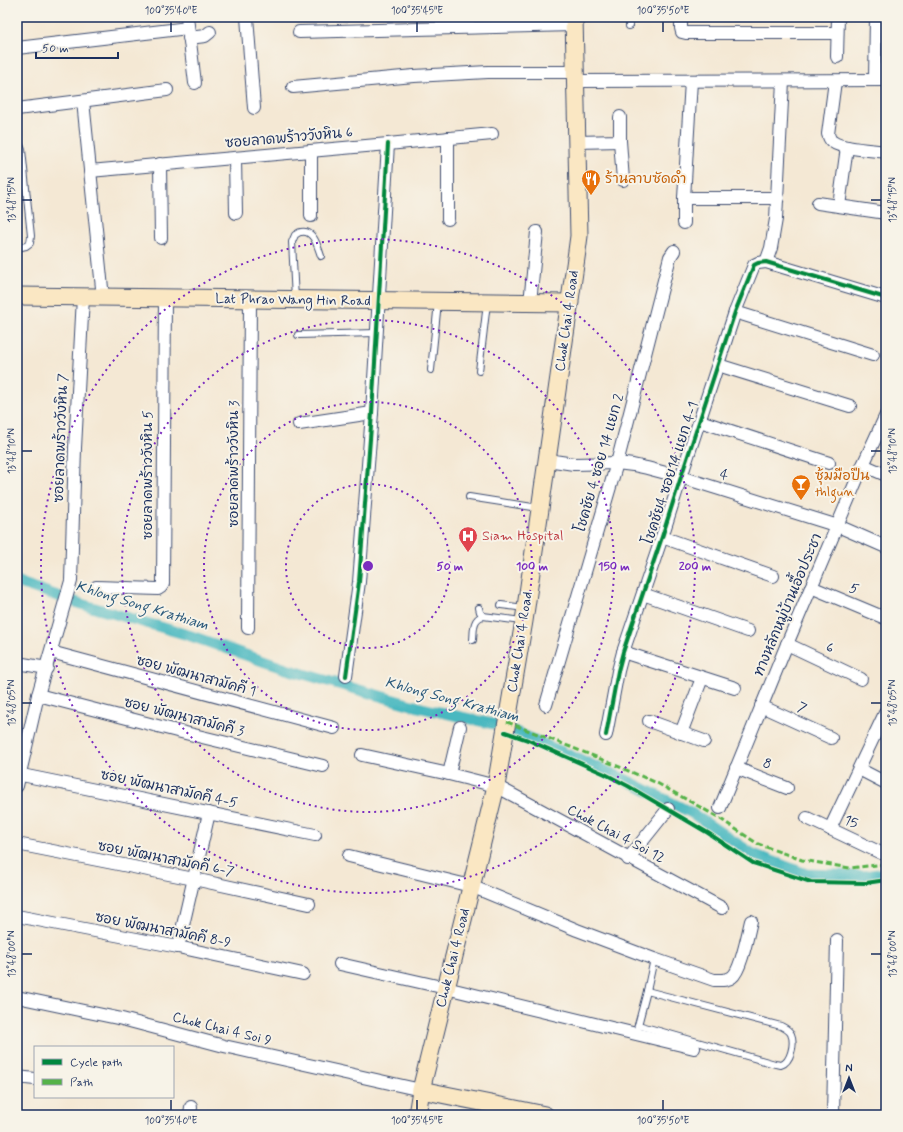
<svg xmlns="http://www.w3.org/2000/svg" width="903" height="1132" viewBox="0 0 903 1132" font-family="Mynerve,'Playpen Sans Thai',sans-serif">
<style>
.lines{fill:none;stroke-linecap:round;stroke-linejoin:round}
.canal{stroke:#49b8c0;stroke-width:11}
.lane-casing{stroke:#3c4b70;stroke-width:8}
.street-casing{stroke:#3c4b70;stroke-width:14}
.secondary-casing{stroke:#3c4b70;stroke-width:19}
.lane{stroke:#fff;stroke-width:6}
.street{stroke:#fff;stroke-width:12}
.secondary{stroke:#fae7c3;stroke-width:17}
.quiet{stroke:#55b248;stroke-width:3;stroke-dasharray:6 3;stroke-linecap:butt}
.cycleway-casing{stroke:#f7f3e8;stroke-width:6}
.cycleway{stroke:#00873e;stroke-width:4}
.ticks{fill:none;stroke:#1b2f5e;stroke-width:1.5}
.ring{fill:none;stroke:#7b2cbf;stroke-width:2;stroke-dasharray:2 4}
.labels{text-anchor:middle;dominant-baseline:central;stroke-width:4;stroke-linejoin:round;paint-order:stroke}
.street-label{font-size:14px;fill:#1b2f5e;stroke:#f7f3e8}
.food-label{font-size:14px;fill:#c56008;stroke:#f7f3e8;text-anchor:start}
.health-label{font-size:14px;fill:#be3a42;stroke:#f7f3e8;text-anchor:start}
.water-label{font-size:15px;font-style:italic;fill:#29587b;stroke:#f7f3e8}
.centre{fill:#7b2cbf;stroke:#f7f3e8;stroke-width:2}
.ring-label{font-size:12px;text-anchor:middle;font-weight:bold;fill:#7b2cbf;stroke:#f7f3e8;stroke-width:4;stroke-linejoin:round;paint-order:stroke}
.neatline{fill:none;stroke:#1b2f5e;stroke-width:1.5}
.ticks-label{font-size:10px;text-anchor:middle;fill:#1b2f5e}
</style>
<rect width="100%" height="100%" fill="#f7f3e8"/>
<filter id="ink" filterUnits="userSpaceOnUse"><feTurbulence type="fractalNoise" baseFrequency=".025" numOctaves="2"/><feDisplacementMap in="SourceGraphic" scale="8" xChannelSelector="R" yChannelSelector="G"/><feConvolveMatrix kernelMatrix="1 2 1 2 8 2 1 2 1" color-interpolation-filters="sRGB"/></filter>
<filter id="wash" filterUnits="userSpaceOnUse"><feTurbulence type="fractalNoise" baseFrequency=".012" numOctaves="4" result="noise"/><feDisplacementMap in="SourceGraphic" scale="16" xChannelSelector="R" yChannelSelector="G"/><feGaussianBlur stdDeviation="0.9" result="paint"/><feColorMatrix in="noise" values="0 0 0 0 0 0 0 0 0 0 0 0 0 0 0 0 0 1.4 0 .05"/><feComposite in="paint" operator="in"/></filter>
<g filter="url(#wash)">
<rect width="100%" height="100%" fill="#f4e8d4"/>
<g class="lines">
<path class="canal" d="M17,582L81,604L188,635L286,669L422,708L502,726L620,777L690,812L753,854L806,874L864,876L886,873"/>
</g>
</g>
<g filter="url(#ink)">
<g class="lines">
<g class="lane-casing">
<g id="lane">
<path d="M629,26L630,17"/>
<path d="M17,144L20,145L22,150L31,236L30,243L26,246L17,248"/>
<path d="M295,299L292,242L295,235C297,234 299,232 301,232C314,229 318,248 321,256"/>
<path d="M298,335L376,333"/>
<path d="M431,370L438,302"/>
<path d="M479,371L487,303"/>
<path d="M469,497L539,508"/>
<path d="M501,605L525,608"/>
<path d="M479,608L480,612L483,616"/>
<path d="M473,640C474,631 472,619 483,616L522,621"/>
<path d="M638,1025L775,1064C777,1064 779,1065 781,1065C791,1062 795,1043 791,1034C789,1030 785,1028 781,1026L647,991L654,959"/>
<path d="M637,1029L647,991"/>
</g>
</g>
<g class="street-casing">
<g id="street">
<path d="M187,17L195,83"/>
<path d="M247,17L254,108"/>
<path d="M681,17V28L682,32L686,33H837"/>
<path d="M299,32L574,25"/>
<path d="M189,38L205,36L210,32"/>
<path d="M17,48L188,28"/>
<path d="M837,57L838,17"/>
<path d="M875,80L876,17"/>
<path d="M575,81L886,80"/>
<path d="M835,81L828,134C829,137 830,141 833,142C842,149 874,150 886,152"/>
<path d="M293,87L414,76L488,72H575"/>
<path d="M83,101L103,298"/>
<path d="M17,109L167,90"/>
<path d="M620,141L623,180"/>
<path d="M577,142L620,141V117"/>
<path d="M235,158L236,213"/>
<path d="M160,164L161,238"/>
<path d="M90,171L388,144L492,134"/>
<path d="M684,198H778"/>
<path d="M818,203L886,213"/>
<path d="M839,206L847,147"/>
<path d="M311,216V151"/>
<path d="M448,219V138"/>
<path d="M684,223V198L691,81"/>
<path d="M766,262L771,248L776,219L783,81"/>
<path d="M530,303L537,232"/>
<path d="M735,312L873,355"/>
<path d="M718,365L850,406"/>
<path d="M700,421L829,463"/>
<path d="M299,424L372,413"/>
<path d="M547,460L574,464L617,463L633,465L647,468L681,477L838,526L886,547"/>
<path d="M863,465L886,475"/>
<path d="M662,537L773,576"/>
<path d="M96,587L158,589L161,587L163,584L165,298"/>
<path d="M811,587L885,618"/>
<path d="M643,594L748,631"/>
<path d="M248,628L250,299"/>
<path d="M787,644L861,679"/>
<path d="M51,652L334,728"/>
<path d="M623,652L735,688"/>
<path d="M17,663L47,668"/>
<path d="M346,676L359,582L372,413L388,144"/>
<path d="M38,695L177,731L323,766"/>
<path d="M546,705L617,463L670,257L674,251"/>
<path d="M761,706L831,738"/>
<path d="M649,721L704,741"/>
<path d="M681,733L702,678"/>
<path d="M606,735L618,671L623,652L662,537L681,477L735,312L754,265L758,263L766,262L886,298"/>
<path d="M362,755L449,774L496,786L722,908"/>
<path d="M736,768L787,788"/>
<path d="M859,769L886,783"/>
<path d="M17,774L315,835"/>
<path d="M449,774L460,727"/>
<path d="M17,786L38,695L71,581L75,448L83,297"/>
<path d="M720,808L787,644L863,465L886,415"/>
<path d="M807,818L881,853"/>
<path d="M830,829L886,711"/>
<path d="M17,844L194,879L309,904"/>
<path d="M349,856L471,886L577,930L654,959L714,980C720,980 727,981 732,977C741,971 748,933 751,921"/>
<path d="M628,859L668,809"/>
<path d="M17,916L178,947L303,974"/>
<path d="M178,947L209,813"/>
<path d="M340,964L446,988L694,1048"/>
<path d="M17,997L122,1019L224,1046L421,1090"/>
<path d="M17,1077L35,1079"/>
<path d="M190,1115L191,1107"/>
<path d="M833,1115L837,940"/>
</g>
</g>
<g class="secondary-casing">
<g id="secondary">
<path d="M17,296L570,303"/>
<path d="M421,1090L545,1115"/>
<path d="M417,1115L421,1090L496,786L524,621L577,251L579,236L574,17"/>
</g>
</g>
<use href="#lane" class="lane"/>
<use href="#street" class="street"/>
<use href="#secondary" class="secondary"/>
<path class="quiet" d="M507,722L596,757L657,783L716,816L758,844L802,860L850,868L886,864"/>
<g class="cycleway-casing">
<g id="cycleway">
<path d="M346,676L359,582L372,413L388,144"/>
<path d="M505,732L528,740L605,774L628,786L708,833L753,863L811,882L866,883L886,880"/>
<path d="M606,735L618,671L623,652L662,537L681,477L735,312L754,265L758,263L766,262L886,298"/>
</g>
</g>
<use href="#cycleway" class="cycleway"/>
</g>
</g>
<path class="ticks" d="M171,22V32M417,22V32M663,22V32M22,200H32M871,200H881M22,451H32M871,451H881M22,703H32M871,703H881M22,954H32M871,954H881M171,1100V1110M417,1100V1110M663,1100V1110"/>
<g class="ring">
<circle cx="368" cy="566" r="82"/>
<circle cx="368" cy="566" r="164"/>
<circle cx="368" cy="566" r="246"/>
<circle cx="368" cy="566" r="327"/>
</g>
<defs>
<g id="restaurant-pin" transform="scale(1)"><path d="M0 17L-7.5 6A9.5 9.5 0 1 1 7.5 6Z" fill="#e8710a" stroke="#f7f3e8"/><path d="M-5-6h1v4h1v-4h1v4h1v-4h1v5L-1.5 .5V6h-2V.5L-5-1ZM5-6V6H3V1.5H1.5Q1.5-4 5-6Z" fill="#fff"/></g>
<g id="bar-pin" transform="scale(1)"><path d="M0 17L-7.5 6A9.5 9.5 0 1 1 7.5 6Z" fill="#e8710a" stroke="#f7f3e8"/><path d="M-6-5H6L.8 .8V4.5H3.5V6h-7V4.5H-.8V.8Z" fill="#fff"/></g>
<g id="hospital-pin" transform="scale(1)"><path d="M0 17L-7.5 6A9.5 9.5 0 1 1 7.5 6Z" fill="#e0444e" stroke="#f7f3e8"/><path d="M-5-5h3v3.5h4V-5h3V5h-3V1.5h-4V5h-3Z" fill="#fff"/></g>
</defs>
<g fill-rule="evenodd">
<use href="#restaurant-pin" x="591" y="179"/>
<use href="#bar-pin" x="801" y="484"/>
<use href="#hospital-pin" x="468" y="536"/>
</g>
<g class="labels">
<g class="street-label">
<text transform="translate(289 138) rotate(-5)">ซอยลาดพร้าววังหิน 6</text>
<text transform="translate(293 300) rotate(1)">Lat Phrao Wang Hin Road</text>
<text transform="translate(567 321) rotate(-82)">Chok Chai 4 Road</text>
<text transform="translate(61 438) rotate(-88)">ซอยลาดพร้าววังหิน 7</text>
<text transform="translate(600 463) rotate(-74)">โชคชัย 4 ซอย 14 แยก 2</text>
<text transform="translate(234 464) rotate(-90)">ซอยลาดพร้าววังหิน 3</text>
<text transform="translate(671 473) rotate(-72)">โชคชัย4 ซอย14 แยก 4-1</text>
<text transform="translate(148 475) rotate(-90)">ซอยลาดพร้าววังหิน 5</text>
<text transform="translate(724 475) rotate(17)">4</text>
<text transform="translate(854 589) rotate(23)">5</text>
<text transform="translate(788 605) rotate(-67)">ทางหลักหมู่บ้านเอื้อประชา</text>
<text transform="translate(520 642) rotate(-81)">Chok Chai 4 Road</text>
<text transform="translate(830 648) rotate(25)">6</text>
<text transform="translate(196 676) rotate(15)">ซอย พัฒนาสามัคคี 1</text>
<text transform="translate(802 708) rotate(24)">7</text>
<text transform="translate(184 717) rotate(14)">ซอย พัฒนาสามัคคี 3</text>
<text transform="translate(767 764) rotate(21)">8</text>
<text transform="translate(169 789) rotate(12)">ซอย พัฒนาสามัคคี 4-5</text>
<text transform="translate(851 822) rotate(25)">15</text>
<text transform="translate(616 834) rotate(28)">Chok Chai 4 Soi 12</text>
<text transform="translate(166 859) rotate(11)">ซอย พัฒนาสามัคคี 6-7</text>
<text transform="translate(163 930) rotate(11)">ซอย พัฒนาสามัคคี 8-9</text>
<text transform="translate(453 958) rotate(-76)">Chok Chai 4 Road</text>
<text transform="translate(222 1029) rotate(14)">Chok Chai 4 Soi 9</text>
</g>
<g class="food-label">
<text x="605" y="179">ร้านลาบซัดดำ</text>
<text x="815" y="476">ซุ้มมือปืน<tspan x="815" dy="16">thlgun</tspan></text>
</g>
<g class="health-label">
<text x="482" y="536">Siam Hospital</text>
</g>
<g class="water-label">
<text transform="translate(142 606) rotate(17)">Khlong Song Krathiam</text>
<text transform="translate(452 700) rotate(15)">Khlong Song Krathiam</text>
</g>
</g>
<circle cx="368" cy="566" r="6" class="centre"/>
<g class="ring-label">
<text x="450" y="570">50 m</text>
<text x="532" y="570">100 m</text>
<text x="614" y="570">150 m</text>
<text x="695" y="570">200 m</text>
</g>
<rect width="903" height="1132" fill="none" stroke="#f7f3e8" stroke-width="44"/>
<rect x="34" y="1046" width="140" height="52" fill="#f7f3e8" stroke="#9fa5b1"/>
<rect x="42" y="1059" width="20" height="6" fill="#00873e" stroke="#9fa5b1"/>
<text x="70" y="1066" font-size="12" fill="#1b2f5e">Cycle path</text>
<rect x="42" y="1079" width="20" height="6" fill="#55b248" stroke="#9fa5b1"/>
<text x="70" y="1086" font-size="12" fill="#1b2f5e">Path</text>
<g transform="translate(849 1078)" stroke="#f7f3e8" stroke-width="3" paint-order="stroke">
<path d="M0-3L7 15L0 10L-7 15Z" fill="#1b2f5e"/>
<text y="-6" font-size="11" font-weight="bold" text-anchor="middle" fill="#1b2f5e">N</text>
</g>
<path d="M36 52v6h82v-6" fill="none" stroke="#1b2f5e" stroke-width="2"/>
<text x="42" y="52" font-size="12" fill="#1b2f5e" stroke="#f7f3e8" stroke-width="3" paint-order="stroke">50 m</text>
<rect x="22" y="22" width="859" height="1088" class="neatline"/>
<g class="ticks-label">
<text x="171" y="14">100°35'40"E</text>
<text x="417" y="14">100°35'45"E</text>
<text x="663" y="14">100°35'50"E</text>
<text transform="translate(11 200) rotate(-90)" y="4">13°48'15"N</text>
<text transform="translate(892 200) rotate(-90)" y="4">13°48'15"N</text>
<text transform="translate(11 451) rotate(-90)" y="4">13°48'10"N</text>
<text transform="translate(892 451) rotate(-90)" y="4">13°48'10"N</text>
<text transform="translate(11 703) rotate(-90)" y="4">13°48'05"N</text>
<text transform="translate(892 703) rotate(-90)" y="4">13°48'05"N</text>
<text transform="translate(11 954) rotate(-90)" y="4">13°48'00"N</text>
<text transform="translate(892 954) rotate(-90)" y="4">13°48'00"N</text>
<text x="171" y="1124">100°35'40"E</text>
<text x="417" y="1124">100°35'45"E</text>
<text x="663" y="1124">100°35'50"E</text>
</g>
</svg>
